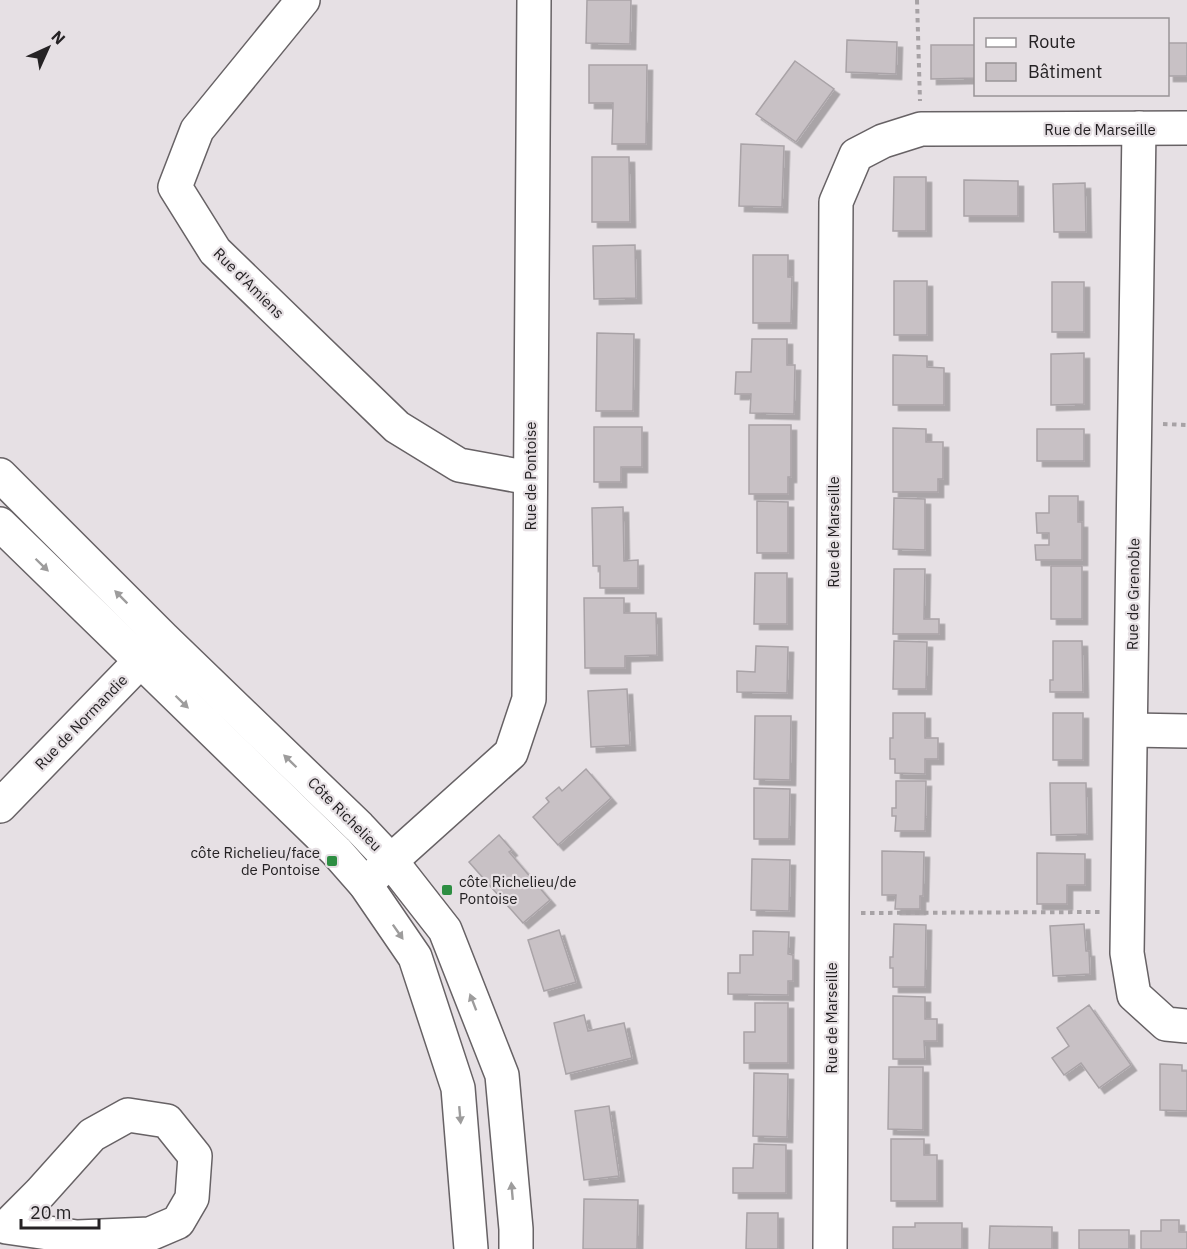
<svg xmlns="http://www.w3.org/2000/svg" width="1187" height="1249" viewBox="0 0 1187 1249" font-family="'IBM Plex Sans',sans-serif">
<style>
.building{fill:#c8c1c5;stroke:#a9a3a7;stroke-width:1.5;filter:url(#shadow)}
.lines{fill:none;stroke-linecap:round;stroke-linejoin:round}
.minor-casing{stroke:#676265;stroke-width:36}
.path{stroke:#a7a2a5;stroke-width:4;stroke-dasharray:4.5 4.5;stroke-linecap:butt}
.minor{stroke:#fff;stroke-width:33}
.oneway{fill:#9d9c9c}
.poi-dot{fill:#2d8e42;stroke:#e6e0e4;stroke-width:2}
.labels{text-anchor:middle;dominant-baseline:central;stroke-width:4.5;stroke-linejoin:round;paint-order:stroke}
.street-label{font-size:15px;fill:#252224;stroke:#e6e0e4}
.poi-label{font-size:15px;fill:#252224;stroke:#e6e0e4;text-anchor:end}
</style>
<defs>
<filter id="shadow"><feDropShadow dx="5.5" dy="5.5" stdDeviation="0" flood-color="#0004"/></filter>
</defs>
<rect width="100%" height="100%" fill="#e6e0e4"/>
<g class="building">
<path d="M587,0H631L630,44L586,43Z"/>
<path d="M847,40L897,42L896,74L846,72Z"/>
<rect x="1168" y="43" width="19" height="33"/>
<path d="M931,45H976V78L931,79Z"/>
<path d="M795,61L834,89L796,142L756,114Z"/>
<path d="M589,65H647L646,144H612L613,103H589Z"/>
<path d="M741,144L784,146L782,207L739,206Z"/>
<path d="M592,157H629L630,222H592Z"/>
<path d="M894,177H926V231H893Z"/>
<path d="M964,180L1018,181V216H964Z"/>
<path d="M1085,183L1086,232H1054L1053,184Z"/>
<path d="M635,245L636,298L594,299L593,246Z"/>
<path d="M753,255H788V277H792L791,323H753Z"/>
<rect x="894" y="281" width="33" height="54"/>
<rect x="1052" y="282" width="32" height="50"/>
<path d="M597,333L634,334L633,411H596Z"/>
<path d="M752,339H787V365H795L794,414L750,413L751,394H735L736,372H751Z"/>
<path d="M1084,353V404L1051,405V354Z"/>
<path d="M893,355L927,356V367L944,368V405H893Z"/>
<path d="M749,425H791V477H788V494H749Z"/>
<path d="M594,427H642V467H621V482H594Z"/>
<path d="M893,428L926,429V442H943V479H938V492H893Z"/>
<rect x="1037" y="429" width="47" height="32"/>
<path d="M1049,496H1078V522H1082V560H1036L1035,545H1049V533H1037L1036,513H1049Z"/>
<path d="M894,498L925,499V550L893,549Z"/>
<path d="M757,501L788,502V553H757Z"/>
<path d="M623,507L624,561L638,560V588H600V566H593L592,508Z"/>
<rect x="1051" y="566" width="31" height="53"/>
<path d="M894,569H925L924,619H939V634H893Z"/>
<path d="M755,573H787V624H754Z"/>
<path d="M584,598H624V613H656L657,655L625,656V668H585Z"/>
<path d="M894,641L927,642L926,689H893Z"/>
<path d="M1053,641H1082L1083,692H1050V680H1053Z"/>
<path d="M756,646L788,647L787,693L737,692V671L755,672Z"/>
<path d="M627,689L630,745L591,747L588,691Z"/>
<path d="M893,713H925V738H938V759H925V774L895,773V759H890V738H893Z"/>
<rect x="1053" y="713" width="30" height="47"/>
<path d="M755,716H791L790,780L754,779Z"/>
<path d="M586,769L611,798L558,845L533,817L549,802L546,798L559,787L562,791Z"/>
<path d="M896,781H926L925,831H895L896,816H892V808H896Z"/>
<path d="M1050,783H1086L1087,834L1051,835Z"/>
<path d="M754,788L790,789L789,839H754Z"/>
<path d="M499,835L512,850L509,852L550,900L523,923L469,862Z"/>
<path d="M882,851L924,852L923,896H920V909H895L896,895H882Z"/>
<path d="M1037,853L1085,854V885H1067V904H1037Z"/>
<path d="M752,859L790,860L789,911L751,910Z"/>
<path d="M894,924L926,925L925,987H893V968H890V957H893Z"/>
<path d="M1084,924L1086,951H1089L1090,974L1053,976L1050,926Z"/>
<path d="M559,930L576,982L544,991L528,940Z"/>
<path d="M753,931L789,932L788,954L793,955V981H788V995L728,994V973H740V955H753Z"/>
<path d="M893,996L925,997V1019H937V1041H924L925,1059H893Z"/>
<path d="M755,1003H788V1063H744V1032H755Z"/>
<path d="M1089,1005L1131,1065L1099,1088L1081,1063L1064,1075L1052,1058L1069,1046L1057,1028Z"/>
<path d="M584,1015L588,1031L624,1023L632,1058L566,1074L554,1023Z"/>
<path d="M1160,1064L1182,1065V1071H1187V1111L1160,1110Z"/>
<path d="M889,1067H923V1130L888,1129Z"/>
<path d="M754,1073L788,1074L787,1137L753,1136Z"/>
<path d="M609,1106L619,1176L584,1180L575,1111Z"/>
<path d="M891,1139H924V1155H937V1201H891Z"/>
<path d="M754,1144L786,1145V1193H733V1168H753Z"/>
<path d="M584,1199L638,1200L637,1249H583Z"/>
<path d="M747,1213H778V1249H746Z"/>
<path d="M1161,1220H1179V1232H1187V1249H1141V1231H1161Z"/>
<path d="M915,1223H962V1249H893V1227H915Z"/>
<path d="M990,1226L1052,1227V1249H989Z"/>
<rect x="1079" y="1230" width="50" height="19"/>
</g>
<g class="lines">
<g class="minor-casing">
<g id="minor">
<path d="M303,0L197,130L175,187L215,251L397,427L459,465L530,478"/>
<path d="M1139,128L1127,953L1134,995L1166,1024L1187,1026"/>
<path d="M0,475L163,638L359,827L391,861L445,930L502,1075L516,1229V1249"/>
<path d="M0,524L336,851L365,884L415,957L458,1088L471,1249"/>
<path d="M1131,730L1187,731"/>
<path d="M0,806L155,646"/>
<path d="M365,884L511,753L529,699L534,0"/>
<path d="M128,1115L167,1121L195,1156L192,1198L178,1222L150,1234L77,1237L6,1227L40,1193L92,1135Z"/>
<path d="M830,1249L836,202L856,155L883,141L921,129L1187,128"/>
</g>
</g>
<g class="path">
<path d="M917,0L920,101"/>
<path d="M1163,424L1187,425"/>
<path d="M861,913L1100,912"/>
</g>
<use href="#minor" class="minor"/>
</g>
<defs><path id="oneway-solid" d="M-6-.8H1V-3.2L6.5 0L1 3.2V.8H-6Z" transform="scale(1.5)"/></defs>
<g class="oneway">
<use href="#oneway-solid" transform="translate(42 565) rotate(44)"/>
<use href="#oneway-solid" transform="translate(121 597) rotate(-135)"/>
<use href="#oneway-solid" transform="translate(182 702) rotate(44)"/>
<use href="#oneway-solid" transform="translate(290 761) rotate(-136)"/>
<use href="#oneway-solid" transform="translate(398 932) rotate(55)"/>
<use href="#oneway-solid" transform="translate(473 1002) rotate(-111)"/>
<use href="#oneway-solid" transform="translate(460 1115) rotate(85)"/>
<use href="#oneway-solid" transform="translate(512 1191) rotate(-95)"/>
</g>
<g class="poi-dot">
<rect x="326" y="855" width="12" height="12" rx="3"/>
<rect x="441" y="884" width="12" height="12" rx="3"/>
</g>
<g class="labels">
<g class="street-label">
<text x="1100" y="129">Rue de Marseille</text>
<text transform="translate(249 283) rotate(45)">Rue d'Amiens</text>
<text transform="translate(530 476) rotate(-90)">Rue de Pontoise</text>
<text transform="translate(833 532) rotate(-90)">Rue de Marseille</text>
<text transform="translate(1133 594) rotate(-89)">Rue de Grenoble</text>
<text transform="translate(81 722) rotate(-46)">Rue de Normandie</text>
<text transform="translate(345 814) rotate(45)">Côte Richelieu</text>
<text transform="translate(831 1018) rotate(-90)">Rue de Marseille</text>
</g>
<g class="poi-label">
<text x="320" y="852">côte Richelieu/face<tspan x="320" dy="17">de Pontoise</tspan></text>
<text x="459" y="881" text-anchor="start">côte Richelieu/de<tspan x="459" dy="17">Pontoise</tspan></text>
</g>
</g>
<rect x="974" y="18" width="195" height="78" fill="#e6e0e4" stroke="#999497" stroke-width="1.5"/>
<rect x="986" y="38" width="30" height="9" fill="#ffffff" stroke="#999497" stroke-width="1.5"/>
<text x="1028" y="48" font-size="18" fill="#252224">Route</text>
<rect x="986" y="63" width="30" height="18" fill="#c8c1c5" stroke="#999497" stroke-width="1.5"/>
<text x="1028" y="78" font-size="18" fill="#252224">Bâtiment</text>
<g transform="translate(48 48) rotate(45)" stroke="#e6e0e4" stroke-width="4.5" paint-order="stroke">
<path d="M0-4.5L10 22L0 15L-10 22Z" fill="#252224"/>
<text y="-9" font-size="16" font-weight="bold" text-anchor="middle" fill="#252224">N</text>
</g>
<path d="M21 1219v9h78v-9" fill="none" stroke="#252224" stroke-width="3"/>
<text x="30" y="1219" font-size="18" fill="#252224" stroke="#e6e0e4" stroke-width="4.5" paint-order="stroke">20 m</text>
</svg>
